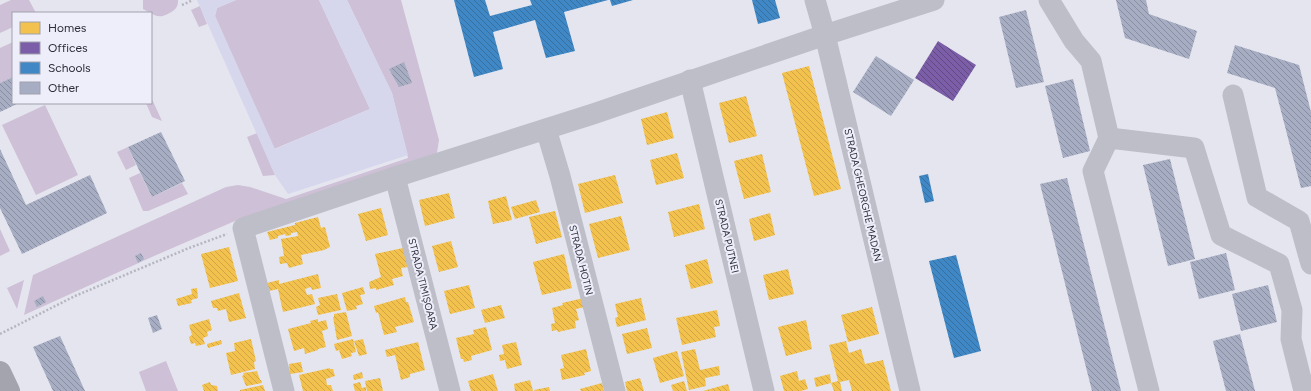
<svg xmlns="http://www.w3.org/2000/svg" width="1311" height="391" viewBox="0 0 1311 391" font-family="Figtree,sans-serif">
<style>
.grass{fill:#cec0d6}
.plaza{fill:#d6d6ec}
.homes{fill:url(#homes-back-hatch)}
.offices{fill:url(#offices-back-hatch)}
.schools{fill:url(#schools-back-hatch)}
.building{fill:url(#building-back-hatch)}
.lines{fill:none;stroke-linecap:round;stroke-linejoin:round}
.path{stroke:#b5b6c0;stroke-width:2.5;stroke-dasharray:2 2;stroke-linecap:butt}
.minor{stroke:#bebec8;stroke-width:21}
.major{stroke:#a3a4ad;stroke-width:22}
.labels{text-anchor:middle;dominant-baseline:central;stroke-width:4;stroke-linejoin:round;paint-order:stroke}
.street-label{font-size:10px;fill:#2b2e3a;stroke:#eeeefa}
</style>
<defs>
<pattern id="homes-back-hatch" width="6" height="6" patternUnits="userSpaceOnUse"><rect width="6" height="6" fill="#f2c14e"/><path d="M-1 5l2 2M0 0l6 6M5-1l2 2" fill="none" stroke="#d0a645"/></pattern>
<pattern id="offices-back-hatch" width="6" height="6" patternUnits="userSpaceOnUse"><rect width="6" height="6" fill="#7b5ea7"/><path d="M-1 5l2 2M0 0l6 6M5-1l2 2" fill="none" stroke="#604a82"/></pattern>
<pattern id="schools-back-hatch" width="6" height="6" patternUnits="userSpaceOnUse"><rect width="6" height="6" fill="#3f88c5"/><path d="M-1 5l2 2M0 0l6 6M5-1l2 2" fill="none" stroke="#3570a1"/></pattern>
<pattern id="building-back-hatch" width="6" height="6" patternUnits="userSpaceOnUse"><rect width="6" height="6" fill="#a7adc2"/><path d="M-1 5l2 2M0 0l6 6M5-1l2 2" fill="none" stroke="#888d9f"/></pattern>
</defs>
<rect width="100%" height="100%" fill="#e5e5ef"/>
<g class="grass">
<path d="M11,0H29L36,13H13V27L0,33V5Z"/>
<path d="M143,0H178C178,5 177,8 173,11C159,20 156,16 143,9Z"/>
<path d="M236,0H319L370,109L274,149L215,16L217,8Z"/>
<path d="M347,0H401L439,140L437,153L235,221L154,256L24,315L33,275L226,187L238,185L250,187L286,199L408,158L392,93Z"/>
<path d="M200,6L207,24L199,27L191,10Z"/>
<path d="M13,42V77L0,83V48Z"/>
<path d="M151,97L162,121L152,117L146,103H151Z"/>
<path d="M45,105L78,175L36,195L2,125Z"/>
<path d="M257,133L275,175L263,176L247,137Z"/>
<path d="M128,147L136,165L126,170L117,152Z"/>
<path d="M140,173L152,197L182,183L188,194L148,211H143L129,178Z"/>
<path d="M0,229L10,251L0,256Z"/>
<path d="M24,280L17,309L7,288Z"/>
<path d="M166,361L178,391H146L139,372Z"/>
</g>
<path class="plaza" d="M197,0H236L217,8L215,16L275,149L370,109L319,0H347L392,93L408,155L288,194L275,175Z"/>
<g class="homes">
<path d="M809,66L841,189L814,196L782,73Z"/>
<path d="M746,96L757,136L729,143L719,103Z"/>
<path d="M667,112L674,138L647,145L641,119Z"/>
<path d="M677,153L684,178L656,185L650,160Z"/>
<path d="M762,154L771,192L744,199L734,161Z"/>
<path d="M615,175L623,203L585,213L578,184Z"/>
<path d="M449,193L455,218L425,226L419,200Z"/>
<path d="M506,196L512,220L493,224L488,201Z"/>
<path d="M536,200L540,212L515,219L511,207Z"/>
<path d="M699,204L705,229L674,237L668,212Z"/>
<path d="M381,208L388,235L366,241L358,214Z"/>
<path d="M555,211L562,237L536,244L529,217Z"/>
<path d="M770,213L775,235L754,241L749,219Z"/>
<path d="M621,216L630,250L598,258L589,224Z"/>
<path d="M318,217L321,228L325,227L330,247L324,250L301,255L303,264L289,268L287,263L280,264L279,257L284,256L281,239L298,236L297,232L291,233V235L286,236L285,234L278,236V238L270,240L267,232L295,225V223Z"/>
<path d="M451,241L458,267L439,272L432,246Z"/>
<path d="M229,247L238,281L210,288L201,254Z"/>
<path d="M403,248L408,267L401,268L403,276L392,279L394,285L376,290V288L370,289L369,282L381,277L375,254Z"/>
<path d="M564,254L572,288L542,295L533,262Z"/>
<path d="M707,259L713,283L691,289L685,265Z"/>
<path d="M788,269L794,294L769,300L763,275Z"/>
<path d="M318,274L321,288L312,290L311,287L305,289L307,295L312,294L315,304L283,312L278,289L269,291L267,283L279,280V284Z"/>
<path d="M469,285L475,308L450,314L444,291Z"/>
<path d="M363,287L365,294L360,295L363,304L356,306L357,309L347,311L342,293Z"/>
<path d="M197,288L198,298L191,300L192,303L178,306L176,299L192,294L191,289Z"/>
<path d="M239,293L246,318L229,322L226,309L218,311L217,308H213L211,301Z"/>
<path d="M337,294L341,310L318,315L316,307L320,305L318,298Z"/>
<path d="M405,297L406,302H408L414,322L395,327L397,332L384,335L378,312L376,313L374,306Z"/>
<path d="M584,298L585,307L576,309L579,320L575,321L576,328L558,332L557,330L552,331L551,324L555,323L552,308L563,305L562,303Z"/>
<path d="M641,298L646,320L617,327L615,318L618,317L615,304Z"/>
<path d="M501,305L505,318L485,323L481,310Z"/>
<path d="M872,307L879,334L848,342L841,315Z"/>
<path d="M717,310L720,326L714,327L716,337L682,345L676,318Z"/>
<path d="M346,312L352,336L337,340L333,317H334V314Z"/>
<path d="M209,319L212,330L207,332L208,336L203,338L205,344L196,346L195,343L191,344L189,337L192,335L189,325Z"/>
<path d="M318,319V322L326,320L328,329L322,331L326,347L318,349V350L305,354L304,348L294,351L288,329L311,323L310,321Z"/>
<path d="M806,320L812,349L786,356L778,327Z"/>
<path d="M486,327L492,350L471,356L472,360L464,362L463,359H461L456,338L474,334L473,330Z"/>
<path d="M647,328L652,348L627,354L622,334Z"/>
<path d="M251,339L256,361L254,362L255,369L231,375L226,353L235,351L234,343Z"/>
<path d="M353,339L356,352L351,353L352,356L342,359L339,350L336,351L334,344Z"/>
<path d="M363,339L367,354L359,356L354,341Z"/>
<path d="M221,340L222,344L208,348L207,344Z"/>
<path d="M846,341L849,353L861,349L865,364L883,360L891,391H852L849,380L840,382L842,391H834L831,383L816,387L814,378L830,374L831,383L838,381L829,345Z"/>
<path d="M418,342L425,370L410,374V377L401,380L395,355L387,357L385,350Z"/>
<path d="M516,342L522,365L507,369L505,360L500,361L499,355L504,354L502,345Z"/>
<path d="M586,349L591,371L584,373L585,375L562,380L560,369L564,368L561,355Z"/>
<path d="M695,349L700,370L719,366L720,375L705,378L706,386L689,390L681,352Z"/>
<path d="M677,351L684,376L660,383L653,358Z"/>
<path d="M301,362L303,372L290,374L289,364Z"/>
<path d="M330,368V369H333L335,376L326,379L327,385H331L333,391H303L299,375Z"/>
<path d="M257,371L260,380H261L262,383L246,386L242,376L244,375L243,373Z"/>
<path d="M797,371L799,381L805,379L808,389L801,391H784L780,376Z"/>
<path d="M362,372L363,378L354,380L353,375Z"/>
<path d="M493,374L498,391H471L468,381Z"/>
<path d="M380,378L383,391H367L365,381Z"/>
<path d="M640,378L644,391H627L625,382Z"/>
<path d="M530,380L533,391H515L514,384Z"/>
<path d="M684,381L687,391H673L671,385Z"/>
<path d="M210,382L211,385L217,386L218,391H204L202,385Z"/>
<path d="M360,382L362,388L366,387V391H355L353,384Z"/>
<path d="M602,383L604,391H581L580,389Z"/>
<path d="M728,384L730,391H703Z"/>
<path d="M263,385L265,391H240V390Z"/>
<path d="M549,387L550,391H535L534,390Z"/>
</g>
<path class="offices" d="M938,41L976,65L953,101L915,78Z"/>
<g class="schools">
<path d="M454,0H485L490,16L532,5L530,0H608L564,12L575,51L546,58L535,20L493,32L503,69L474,77Z"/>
<path d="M610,0H633L612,6Z"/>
<path d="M752,0H775L780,18L758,24Z"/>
<path d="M928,174L934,201L925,203L919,176Z"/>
<path d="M956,255L981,351L954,358L929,261Z"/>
</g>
<g class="building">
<path d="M1116,0H1146L1149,14L1197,31L1189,59L1125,38Z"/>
<path d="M1026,10L1044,82L1016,88L999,17Z"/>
<path d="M1235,45L1299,65L1311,112V186L1301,188L1275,88L1227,73Z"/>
<path d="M876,56L914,80L891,116L853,92Z"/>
<path d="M404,62L412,83L399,87L389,69Z"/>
<path d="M13,77V103H19L0,112V83Z"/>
<path d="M1073,79L1090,151L1063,158L1045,86Z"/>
<path d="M161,132L185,181L152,197L128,147Z"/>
<path d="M0,149L26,205L90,175L107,213L22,254L0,208Z"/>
<path d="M1170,159L1195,259L1168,266L1143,165Z"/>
<path d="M1067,178L1121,391H1092L1040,184Z"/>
<path d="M141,253L144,259L138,263L135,256Z"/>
<path d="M1226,253L1235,290L1199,299L1190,262Z"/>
<path d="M1268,285L1277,322L1241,331L1232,294Z"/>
<path d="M43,296L46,302L37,307L34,301Z"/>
<path d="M157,315L162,329L153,333L148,318Z"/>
<path d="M1240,334L1255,391H1226L1213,341Z"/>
<path d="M60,336L85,391H53L33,347Z"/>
</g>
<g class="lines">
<g class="path">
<path d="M182,5L193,0"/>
<path d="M0,334L75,296L189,248L227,234"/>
</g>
<g class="minor">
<path d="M815,0L825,35L910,391"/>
<path d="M1049,0L1074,41L1091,61L1109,138L1093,171L1149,391"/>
<path d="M690,80L764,391"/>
<path d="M1233,95L1257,197L1299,221L1311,264"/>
<path d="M546,129L560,176L615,391"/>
<path d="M1109,138L1194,148L1221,235L1279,264L1292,310L1291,339L1304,391"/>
<path d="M395,177L450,391"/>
<path d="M284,391L243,228L395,177L593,114L825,35L934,0"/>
</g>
<path class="major" d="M0,372L9,391"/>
</g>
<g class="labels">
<g class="street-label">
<text transform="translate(863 195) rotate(77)">STRADA GHEORGHE MADAN</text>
<text transform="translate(727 236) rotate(77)">STRADA PUTNEI</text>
<text transform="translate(581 260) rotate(76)">STRADA HOTIN</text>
<text transform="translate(423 284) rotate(76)">STRADA TIMIȘOARA</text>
</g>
</g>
<rect x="12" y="12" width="140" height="92" fill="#eeeefa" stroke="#a0a1ad"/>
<rect x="20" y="22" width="20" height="12" fill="#f2c14e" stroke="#a0a1ad"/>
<text x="48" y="32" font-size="12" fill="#2b2e3a">Homes</text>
<rect x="20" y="42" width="20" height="12" fill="#7b5ea7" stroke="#a0a1ad"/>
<text x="48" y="52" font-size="12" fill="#2b2e3a">Offices</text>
<rect x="20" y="62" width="20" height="12" fill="#3f88c5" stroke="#a0a1ad"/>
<text x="48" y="72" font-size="12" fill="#2b2e3a">Schools</text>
<rect x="20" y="82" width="20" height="12" fill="#a7adc2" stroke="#a0a1ad"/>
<text x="48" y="92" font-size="12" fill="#2b2e3a">Other</text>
</svg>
